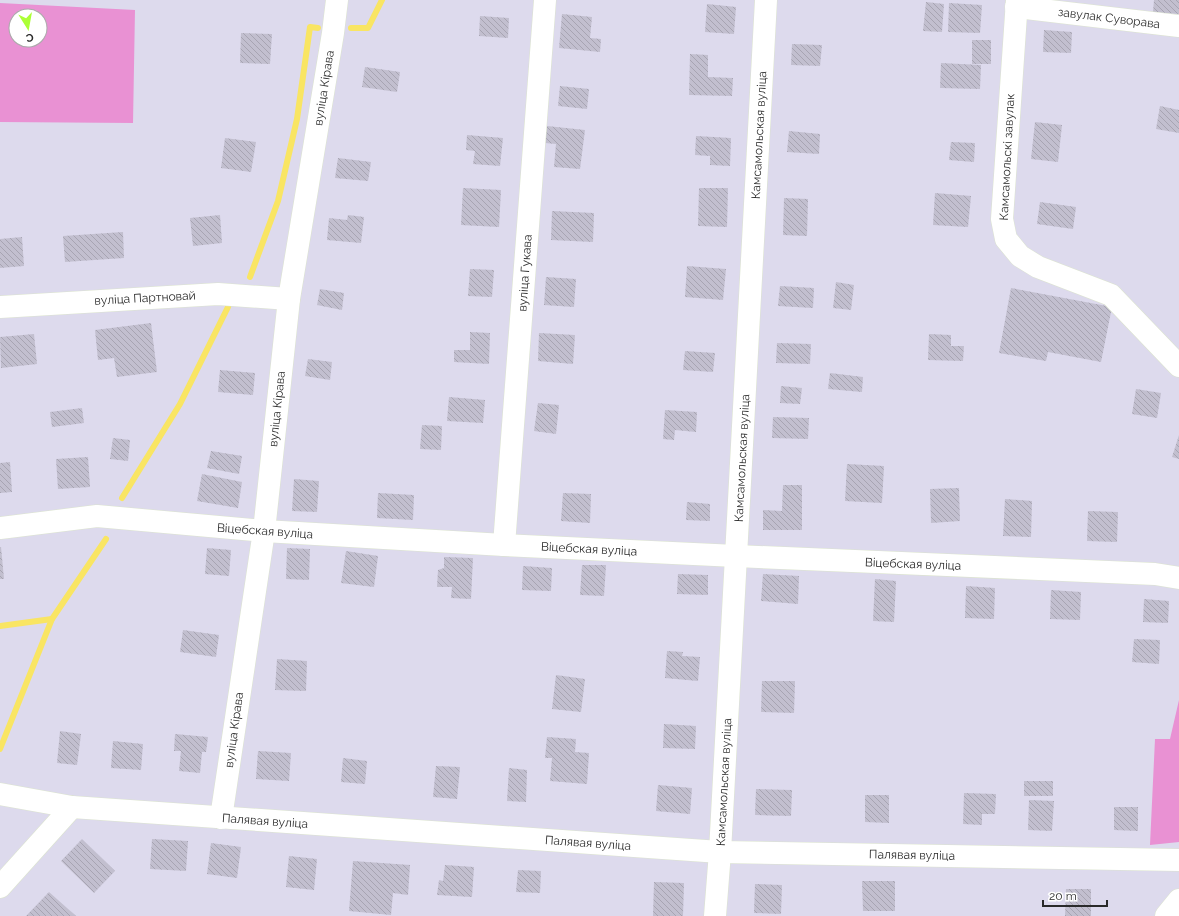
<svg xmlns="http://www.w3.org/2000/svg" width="1179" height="916" viewBox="0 0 1179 916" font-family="Raleway,sans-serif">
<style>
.grass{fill:#e991d3;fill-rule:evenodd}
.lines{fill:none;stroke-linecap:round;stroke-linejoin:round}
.stream{stroke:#f9e563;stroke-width:6}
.building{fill:url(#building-back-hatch)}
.minor-casing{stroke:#dce4cf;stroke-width:23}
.minor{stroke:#fff;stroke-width:22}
.labels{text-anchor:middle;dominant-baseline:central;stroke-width:3.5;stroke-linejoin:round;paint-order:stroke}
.street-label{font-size:12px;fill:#2a2a2a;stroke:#fff}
</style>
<defs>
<pattern id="building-back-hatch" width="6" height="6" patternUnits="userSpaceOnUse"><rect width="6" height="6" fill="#c2bfcf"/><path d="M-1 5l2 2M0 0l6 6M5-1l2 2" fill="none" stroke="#a7a4b2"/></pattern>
</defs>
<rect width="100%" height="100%" fill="#dddaed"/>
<g class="grass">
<path d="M0,3L135,10L133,123L0,122ZM16,16H40V40H16Z"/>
<path d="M1179,700V842L1150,845L1155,739H1170Z"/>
</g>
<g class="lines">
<g class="stream">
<path d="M351,28H368L382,0"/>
<path d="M250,277L278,201L297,119L310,27L318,28"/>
<path d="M122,498L180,404L228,307"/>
<path d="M0,626L52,619"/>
<path d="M0,749L52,619L106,539"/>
</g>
</g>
<g class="building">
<path d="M1154,0H1179V14L1153,12Z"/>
<path d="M926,2L944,4L942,32L923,31Z"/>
<path d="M949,3L982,5L980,33L948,32Z"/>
<path d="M707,4L736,7L734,34L705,32Z"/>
<path d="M562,14L592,17L590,38L601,39L600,52L559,48Z"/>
<path d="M480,16L509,18L508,38L479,36Z"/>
<path d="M1044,30L1072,32L1071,53L1043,52Z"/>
<path d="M241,33L272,34L270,64L240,63Z"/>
<rect x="972" y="40" width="19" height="24"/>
<path d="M792,44L822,45L820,66L791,65Z"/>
<path d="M690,54L708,55V77L733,78L732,96L689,95Z"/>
<path d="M941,63L981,65L980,89L940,88Z"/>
<path d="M365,67L400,72L397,92L362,87Z"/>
<path d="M560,86L589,89L587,109L558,106Z"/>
<path d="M1160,106L1179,110V133L1156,129Z"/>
<path d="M1035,122L1062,125L1058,162L1031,159Z"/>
<path d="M547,126L585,130L580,169L554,167L556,144L545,143Z"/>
<path d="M789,131L820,134L819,154L787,152Z"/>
<path d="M467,135L503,138L500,166L473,164L475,151L466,150Z"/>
<path d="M696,136L731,138L730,166L710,165V156L695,155Z"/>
<path d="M225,138L256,142L251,172L221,168Z"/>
<path d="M951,142L975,143L974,162L949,160Z"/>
<path d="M338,158L371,162L368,181L335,178Z"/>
<path d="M463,188L501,190L499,227L461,225Z"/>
<path d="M699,188H728L727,227L698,226Z"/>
<path d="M935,193L971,196L968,227L933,225Z"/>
<path d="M784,198L808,199L807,236L783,235Z"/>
<path d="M1040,202L1076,207L1073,229L1037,224Z"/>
<path d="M552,211L594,213L593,242L551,240Z"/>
<path d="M220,215L222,243L193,246L190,218Z"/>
<path d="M348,215L364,217L361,243L327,240L329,218L347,220Z"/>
<path d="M123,232L124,258L65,262L63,236Z"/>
<path d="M22,237L24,266L0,268V239Z"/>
<path d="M687,266L726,269L723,300L685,297Z"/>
<path d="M470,269L494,270L492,297L468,296Z"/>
<path d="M546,277L576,279L574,307L544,305Z"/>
<path d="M836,282L854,285L851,310L833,308Z"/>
<path d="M780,286L814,288L813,308L778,306Z"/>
<path d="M1011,288L1112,307L1101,362L1048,352L1046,361L999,353Z"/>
<path d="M320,289L344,293L342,310L317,305Z"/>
<path d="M151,323L157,372L117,377L114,358L98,360L95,330Z"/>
<path d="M470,332L490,333L489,364L454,362V350H470Z"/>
<path d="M539,333L575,335L573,364L538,361Z"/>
<path d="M34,334L37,364L1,368L0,337Z"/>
<path d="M929,334L951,335V346H964L963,361L928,360Z"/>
<path d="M777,343L811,344L810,364L776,363Z"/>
<path d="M685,351L715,353L713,372L683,370Z"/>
<path d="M308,359L332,362L330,380L305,376Z"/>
<path d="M220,370L255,373L253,395L218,392Z"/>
<path d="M830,373L863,377L862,392L828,389Z"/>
<path d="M781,386L802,388L800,404L780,403Z"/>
<path d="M1136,389L1161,393L1157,418L1132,414Z"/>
<path d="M449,397L485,400L483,423L447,421Z"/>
<path d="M538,403L559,405L556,434L534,431Z"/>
<path d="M82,408L84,423L52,427L50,412Z"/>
<path d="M665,410L697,412L696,432L675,430L674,440L663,439Z"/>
<path d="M773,417L809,418L808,439L772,438Z"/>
<path d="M422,425L442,426L441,450L420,449Z"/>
<path d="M1179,435V459L1172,457Z"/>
<path d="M113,438L130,440L128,461L110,459Z"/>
<path d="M211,451L242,456L239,474L207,468Z"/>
<path d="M88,457L90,487L58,489L56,459Z"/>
<path d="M10,462L12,492L0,493V463Z"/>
<path d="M847,464L884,466L882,503L845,501Z"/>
<path d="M202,474L242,482L238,508L197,501Z"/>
<path d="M294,479L319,481L317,512L292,511Z"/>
<path d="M783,485H802V530H763V510L782,511Z"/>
<path d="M959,488L960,521L931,523L930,489Z"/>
<path d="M378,493L414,495L413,520L377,518Z"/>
<path d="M563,493L591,494L590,523L561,521Z"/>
<path d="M1005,499L1032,501L1031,537L1003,536Z"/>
<path d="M687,502L710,504V521L686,520Z"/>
<path d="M1088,511L1118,512L1117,542L1087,541Z"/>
<path d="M0,547H1L4,579H0Z"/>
<path d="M207,548L231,550L229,576L205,574Z"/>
<path d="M287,548L310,549L309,580L286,579Z"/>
<path d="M346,551L378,556L374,587L341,583Z"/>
<path d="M444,557L473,558L471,599L451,598L452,587H437L438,570L444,568Z"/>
<path d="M582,565H606L604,596L580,595Z"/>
<path d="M523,566L552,568L551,591L522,590Z"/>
<path d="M678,574L708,575V595L677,594Z"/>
<path d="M763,574L799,576L798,604L761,601Z"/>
<path d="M875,579L896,581L894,622L873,621Z"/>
<path d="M966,586L995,588L994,619L965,618Z"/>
<path d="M1051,590L1081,592L1080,620L1050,619Z"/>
<path d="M1144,599L1169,601L1168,623L1143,622Z"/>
<path d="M183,630L219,635L216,657L180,652Z"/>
<path d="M1134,639L1160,640L1159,664L1132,662Z"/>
<path d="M667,651L683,652L682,656L700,657L698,681L665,678Z"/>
<path d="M277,659L307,661L306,691L275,690Z"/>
<path d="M556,675L585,679L581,712L552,709Z"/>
<path d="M762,681H795L794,713L761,712Z"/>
<path d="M664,724L696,726L695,749L663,748Z"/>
<path d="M60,731L81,734L77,765L57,763Z"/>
<path d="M175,734L208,737L206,752H202L200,773L179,771L181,751H174Z"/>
<path d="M547,737L576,739L575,752L589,753L587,784L550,781L552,758H545Z"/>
<path d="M113,741L143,744L141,770L111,768Z"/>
<path d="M258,751L291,753L289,781L256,779Z"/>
<path d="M343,758L367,761L365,784L341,782Z"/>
<path d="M436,766L460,767L457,799L433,797Z"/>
<path d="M509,768L527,770L526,802L507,801Z"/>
<rect x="1024" y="781" width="29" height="15"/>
<path d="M658,785L692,788L690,814L656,811Z"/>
<path d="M756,789L792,790L791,816L755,815Z"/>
<path d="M964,793L996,794L995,814H982V825L963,824Z"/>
<path d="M865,795H889V823L865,822Z"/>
<path d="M1029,800L1054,801L1052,831L1028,830Z"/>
<path d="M1114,807H1138V831L1114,830Z"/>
<path d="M82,839L115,871L94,893L61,861Z"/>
<path d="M152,839L188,841L186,871L150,869Z"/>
<path d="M211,843L241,847L237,878L207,874Z"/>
<path d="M289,856L317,859L314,890L286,887Z"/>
<path d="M353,861L410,865L408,895L393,893L391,915L349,911Z"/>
<path d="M445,865L474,867L472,897L437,895L439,880L443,881Z"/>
<path d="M518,870L541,871L540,893L516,892Z"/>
<path d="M862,881H895V911H863Z"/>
<path d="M654,882L684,883L683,916H653Z"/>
<path d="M755,884L782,885L781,914L754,913Z"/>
<path d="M1066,889H1091V916H1065Z"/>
<path d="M49,892L76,916H26Z"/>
</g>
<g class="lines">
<g class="minor-casing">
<g id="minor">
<path d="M1017,0L1002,219L1006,239L1020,256L1038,267L1111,295L1179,366"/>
<path d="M1016,7L1179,26"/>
<path d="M0,307L218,294L289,299"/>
<path d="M0,528L97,516L264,531L504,545L736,556L1155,574L1179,578"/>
<path d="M504,545L545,0"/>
<path d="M0,794L72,807L720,852L1179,860"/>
<path d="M221,818L264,531L289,299L333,33L337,0"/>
<path d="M0,887L72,807"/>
<path d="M715,916L720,852L736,556L766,0"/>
<path d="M1166,916L1179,900"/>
</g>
</g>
<use href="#minor" class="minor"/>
</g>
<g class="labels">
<g class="street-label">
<text transform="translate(1109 18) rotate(7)">завулак Суворава</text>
<text transform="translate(324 88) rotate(-81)">вуліца Кірава</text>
<text transform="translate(759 135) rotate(-87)">Камсамольская вуліца</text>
<text transform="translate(1007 157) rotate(-87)">Камсамольскі завулак</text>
<text transform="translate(525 273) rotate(-86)">вуліца Гукава</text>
<text transform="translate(145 298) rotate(-3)">вуліца Партновай</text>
<text transform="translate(277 409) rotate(-84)">вуліца Кірава</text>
<text transform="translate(742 458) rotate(-87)">Камсамольская вуліца</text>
<text transform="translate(265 531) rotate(4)">Віцебская вуліца</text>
<text transform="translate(589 549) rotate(3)">Віцебская вуліца</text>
<text transform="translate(913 564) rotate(2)">Віцебская вуліца</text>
<text transform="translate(234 730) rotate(-82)">вуліца Кірава</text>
<text transform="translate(724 782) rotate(-87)">Камсамольская вуліца</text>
<text transform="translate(265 821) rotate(4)">Палявая вуліца</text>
<text transform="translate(588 843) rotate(4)">Палявая вуліца</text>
<text transform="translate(912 855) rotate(1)">Палявая вуліца</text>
</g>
</g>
<g transform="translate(28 28) rotate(169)"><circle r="19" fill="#ffffff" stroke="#aaaaaa"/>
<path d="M0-3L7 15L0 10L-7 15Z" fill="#acff36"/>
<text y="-6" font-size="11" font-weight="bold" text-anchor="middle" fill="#2a2a2a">С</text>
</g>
<path d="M1043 900v6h64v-6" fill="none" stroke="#2a2a2a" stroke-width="2"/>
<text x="1049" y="900" font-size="12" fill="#2a2a2a" stroke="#ffffff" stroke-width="3" paint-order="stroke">20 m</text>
</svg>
